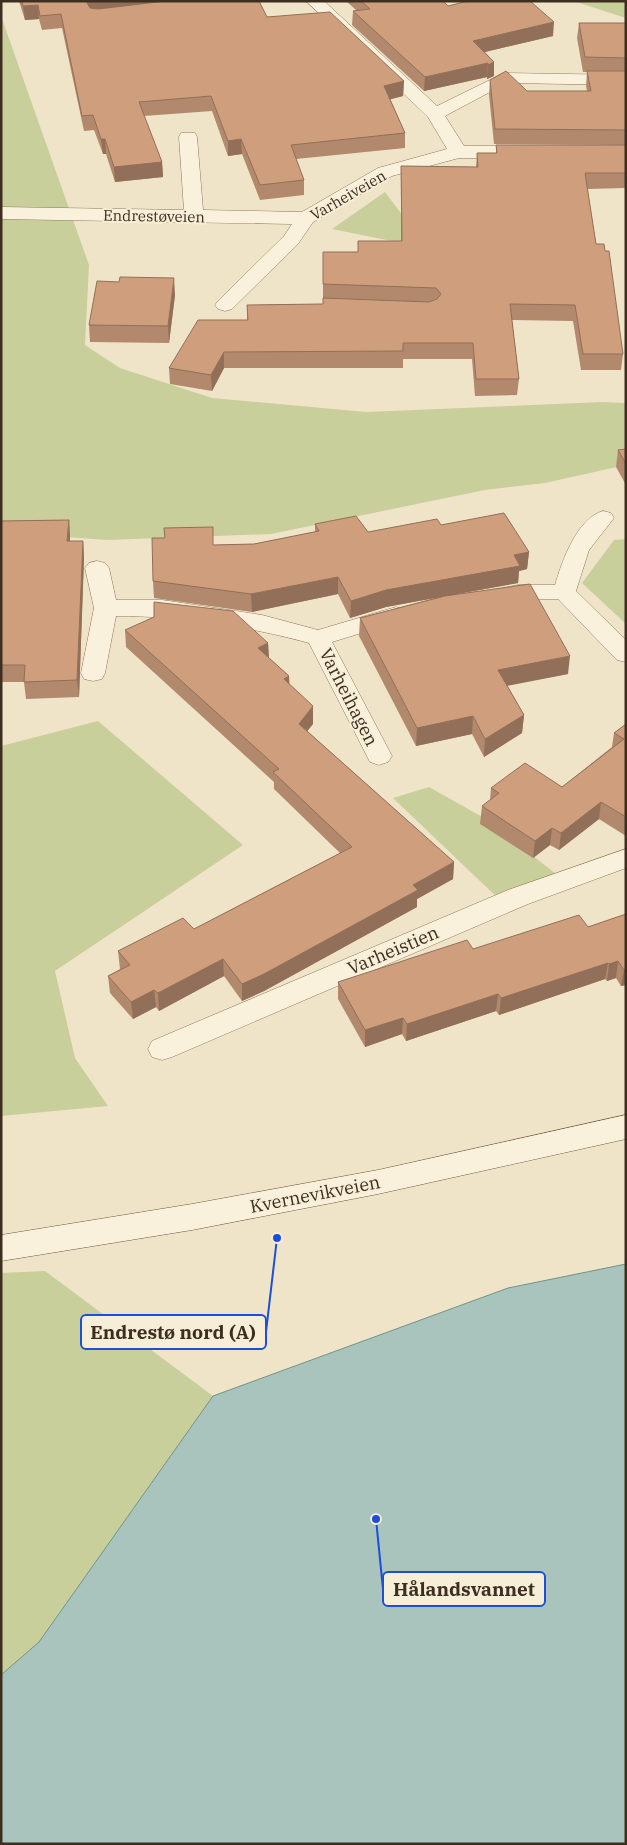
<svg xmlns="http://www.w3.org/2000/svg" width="627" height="1845" viewBox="0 0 627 1845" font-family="'IBM Plex Serif',serif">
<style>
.green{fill:#c9cf9b}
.water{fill:#a9c4bc;stroke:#6f938a}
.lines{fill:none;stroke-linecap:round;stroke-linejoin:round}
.street-casing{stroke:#8d765c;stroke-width:1}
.secondary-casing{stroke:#6f573f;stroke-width:1}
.street{fill:#faf1dc;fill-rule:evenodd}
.secondary{fill:#faf1dc;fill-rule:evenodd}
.wall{fill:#b2896c}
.shaded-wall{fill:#916f58}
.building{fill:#cf9f7d;stroke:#916f58}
.labels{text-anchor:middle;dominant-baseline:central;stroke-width:4;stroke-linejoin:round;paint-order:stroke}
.far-street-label{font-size:15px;fill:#3d2e20;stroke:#f7eed8}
.street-label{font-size:18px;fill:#3d2e20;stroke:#f7eed8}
.leader{fill:none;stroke:#1d4ed8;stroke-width:2}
.callout-dot{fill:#1d4ed8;stroke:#f7eed8;stroke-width:2}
.callout{fill:#f7eed8;stroke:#1d4ed8;stroke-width:2}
.callout-label{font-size:19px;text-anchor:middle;font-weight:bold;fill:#3d2e20}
</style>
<rect width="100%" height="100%" fill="#f0e4c8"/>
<g class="green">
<path d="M573,1H626V18Z"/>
<path d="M1,16L89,265L85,345L120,368L212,398L366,412L603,402L626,403V465L545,483L485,490L271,534L108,540L7,533L1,534Z"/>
<path d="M385,192L406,220L411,245L332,229Z"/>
<path d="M626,539V624L582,583L614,540Z"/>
<path d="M98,721L243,845L55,971L75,1058L108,1106L1,1116V746Z"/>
<path d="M429,787L486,819L565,881L503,903L393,798Z"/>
<path d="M45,1271L213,1396L39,1642L1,1675V1273Z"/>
</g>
<path class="water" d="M626,1264V1844H1V1675L39,1642L213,1396L508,1288Z"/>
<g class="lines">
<g class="street-casing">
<g id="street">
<path d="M306,1H324L437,106L504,73L626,75V85L507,83L445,116L464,146H532L539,148L541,152L539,156L532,158H459L392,176L313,222L298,244L232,309L225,311L218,309L215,305L218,301L284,236L292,224L1,219V207L184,210L179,137L181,133H195L197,137L203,210L302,212L378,168L447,149L428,117Z"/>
<path d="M603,511L611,513L614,518L589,550L576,591L626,640V662L617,660L558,599H518L497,604L489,601L485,596L489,591L518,585H555C562,561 577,518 603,511Z"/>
<path d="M97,561L105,563L109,568L116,600H162L262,615L318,630L396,607L404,610L408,615L404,620L332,642L392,756L388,762L379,765L370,762L309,643C246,626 182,616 116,616L105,673L102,679L93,681L84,679L81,673L94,608L85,568L89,563Z"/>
<path d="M626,849V868L528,904L172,1057L162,1060L152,1057L148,1049L152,1041L508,890Z"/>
</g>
</g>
<g class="secondary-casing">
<path id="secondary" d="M626,1115V1139L378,1194L192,1230L1,1261V1235L192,1204L378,1170Z"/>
</g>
<use href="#street" class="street"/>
<use href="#secondary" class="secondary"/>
</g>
<g class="wall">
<path d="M19,1H259L267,17L404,81L403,96L390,99L405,133V148L296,159L304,180V195L260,200L242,154L228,156L212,111L144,116L162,162L163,177L115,182L106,154H103L94,130L84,131L62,28L42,30L39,19L25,20Z"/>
<path d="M346,1H443L448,6L553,36L485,52L494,62V76L487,79V77L424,91L352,25L353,11L356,10Z"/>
<path d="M579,23H626V145L494,144L489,95L490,80L527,91H587L586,86L587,72H583L577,38Z"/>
<path d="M496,145H626V188L587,189L596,244L623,354L621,370H581L573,321L512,320L519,379L517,395L475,396L472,359H403V368H224L212,391L170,384L169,368L247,320V305L323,304V252H358L401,241V166L476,167L477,153H496Z"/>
<path d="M175,295L169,343L90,342L89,325Z"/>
<path d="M626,449V485L616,467L618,450Z"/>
<path d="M69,520L70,541H83L84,558L79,697L26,699L24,682H1V521Z"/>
<path d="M315,524L368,532L441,525L529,552L527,569L519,571L518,583L456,594L568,674L507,685L524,715L522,733L484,757L472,734L416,746L359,636L360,618L439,597L386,607L350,618L338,594L252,612L154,598L153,581L213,545L254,544L315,532Z"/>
<path d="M125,630L268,643L269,658L289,676V685L313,724L307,731L454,862L453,879L417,899V907L264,991L242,1001L224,976L159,1011L156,1007L133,1019L110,993L108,976L120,969L118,951L194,929L340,853L274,789V782L126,647Z"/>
<path d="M626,724V836L599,819L559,850L550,845L533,858L480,824L482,806L490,800L491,788L562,787L612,747L614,733Z"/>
<path d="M626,914V985L621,986L616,978L607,981L605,979L499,1015L496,1011L406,1041L402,1034L365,1047L338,999V982L473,949L588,927Z"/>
</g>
<g class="shaded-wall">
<path d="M88,1H170L93,11L87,3Z"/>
<path d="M38,5L39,19L25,20L23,6Z"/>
<path d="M554,22L553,36L472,55L473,41Z"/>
<path d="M494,62V76L487,79L488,65Z"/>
<path d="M488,63L487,77L424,91L425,77Z"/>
<path d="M404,81L403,96L384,101V86Z"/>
<path d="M101,139H105L106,154H103Z"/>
<path d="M241,139L242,154L228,156V141Z"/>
<path d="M162,162L163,177L115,182L114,167Z"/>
<path d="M174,278L175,295L169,343L168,326Z"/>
<path d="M224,352V368L212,391L211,375Z"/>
<path d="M69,520L70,536L69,558L67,541Z"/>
<path d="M83,541L84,558L79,697L77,680Z"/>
<path d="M529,552L527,569L519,571L518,583L386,607L350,618L351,601L386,590L514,555Z"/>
<path d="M338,577V594L252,612L251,594Z"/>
<path d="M268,643L269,661L258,648Z"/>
<path d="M570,656L568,674L496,688L498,670Z"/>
<path d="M289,676L290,694L284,679Z"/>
<path d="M313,706V724L299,741V724Z"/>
<path d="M524,715L522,733L484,757L485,739Z"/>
<path d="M473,716L472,734L416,746L417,728Z"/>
<path d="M601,802L599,819L559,850L561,833Z"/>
<path d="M552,828L550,845L533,858L535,841Z"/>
<path d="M454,862L453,879L417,899V907L264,991L242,1001V984L413,885Z"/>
<path d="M223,959L224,976L159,1011L158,993Z"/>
<path d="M618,961L616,978L607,981L609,964Z"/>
<path d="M608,963L605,979L499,1015L501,998Z"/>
<path d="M626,969V985L621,986L624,970Z"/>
<path d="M154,990L156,1007L133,1019L131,1002Z"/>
<path d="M498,994L496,1011L406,1041L407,1024Z"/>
<path d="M403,1018L402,1034L365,1047V1030Z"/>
</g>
<g class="building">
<path d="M22,1H88L87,3L90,8L98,9L166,1H259L267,17L330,12L404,81L384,86L405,133L291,145L304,180L260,185L241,139L228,141L211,96L139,102L162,162L114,167L105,139H101L93,115L82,116L61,14L40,16L38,5L23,6Z"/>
<path d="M361,1H443L448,6L468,1H530L554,22L473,41L494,62L488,65V63L425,77L353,11L370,9Z"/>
<path d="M579,23H626V58L585,57Z"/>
<path d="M506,71L527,91H591L587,71H626V130L495,129L490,80Z"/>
<path d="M496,145H626V173H585L596,244H604L605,251H609L623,354H583L575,305L510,304L519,379H476L473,343H403V351L224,352L211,375L169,368L198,320H248L247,305L323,304V298L429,302L437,299L441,294L436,288L323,284V252H358V241H402L401,166L478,167L477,153H497Z"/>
<path d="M120,277L174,278L168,326L89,325L97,281L119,282Z"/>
<path d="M626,449V464L618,450Z"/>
<path d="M504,513L529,552L514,555L520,566L386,590L351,601L338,577L251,594L153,581L152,538H165L164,528L213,527V545L254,544L319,531L315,524L356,516L368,532L437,519L441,525Z"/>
<path d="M69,520L67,541H83L77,680L24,682L25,665H1V521Z"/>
<path d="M530,584L570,656L498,670L524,715L485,739L473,716L417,728L360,618L445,596Z"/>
<path d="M154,602L233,611L268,643L258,648L289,676L284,679L313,706L299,724L454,862L413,885L418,890L264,974L242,984L223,959L158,993L154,990L131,1002L108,976L130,965L118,951L183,918L194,929L352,847L273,772L279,769L125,630L154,617Z"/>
<path d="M626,724V817L601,802L561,833L552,828L535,841L482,806L499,793L491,788L525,763L562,787L624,739L614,733Z"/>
<path d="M626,914V969L624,970L618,961L609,964L608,963L501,998L498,994L407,1024L403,1018L365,1030L338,982L467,940L473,949L579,915L588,927Z"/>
</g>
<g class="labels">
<g class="far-street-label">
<text transform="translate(348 195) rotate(-30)">Varheiveien</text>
<text transform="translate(154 216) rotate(1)">Endrestøveien</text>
</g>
<g class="street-label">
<text transform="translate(349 697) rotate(63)">Varheihagen</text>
<text transform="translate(393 950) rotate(-23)">Varheistien</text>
<text transform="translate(315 1194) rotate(-11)">Kvernevikveien</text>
</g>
</g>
<path class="leader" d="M277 1238L266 1332M376 1519L383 1589"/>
<g class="callout-dot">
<circle cx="277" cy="1238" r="5"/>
<circle cx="376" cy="1519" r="5"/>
</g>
<g class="callout">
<rect x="81" y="1315" width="185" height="34" rx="5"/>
<rect x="383" y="1572" width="162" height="34" rx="5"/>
</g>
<g class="callout-label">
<text x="173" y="1339">Endrestø nord (A)</text>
<text x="464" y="1596">Hålandsvannet</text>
</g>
<rect width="627" height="1845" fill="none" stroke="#3d2e20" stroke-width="5"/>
</svg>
